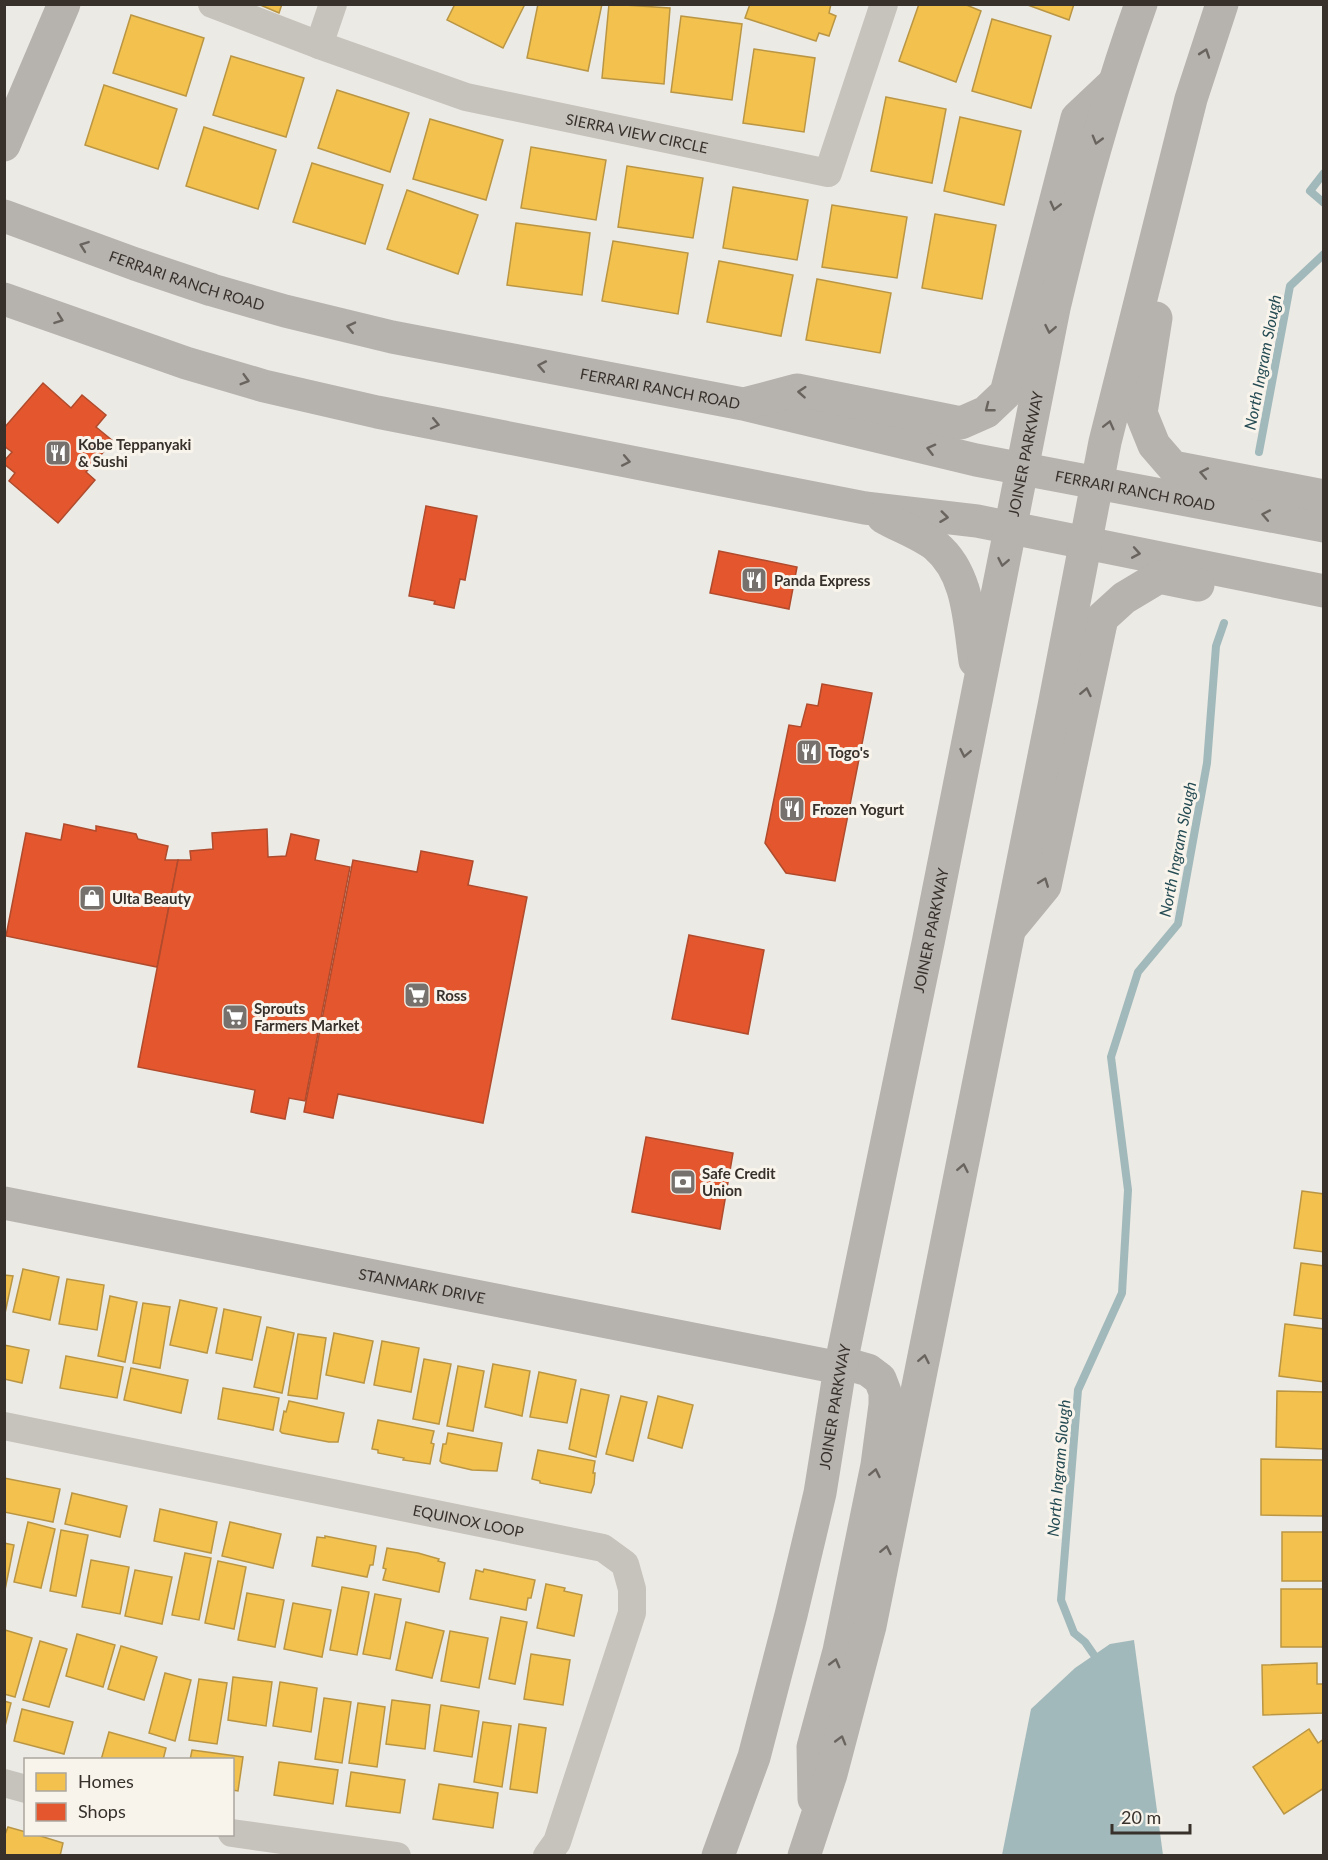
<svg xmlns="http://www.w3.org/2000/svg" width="1328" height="1860" viewBox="0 0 1328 1860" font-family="Lato,sans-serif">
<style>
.water{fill:#a2b9bb}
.homes{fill:#f2c14e;stroke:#ba9644;stroke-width:1.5}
.shops{fill:#e4572e;stroke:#b04b2d;stroke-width:1.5}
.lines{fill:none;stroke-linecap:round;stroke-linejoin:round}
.stream{stroke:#a2b9bb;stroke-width:8}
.street{stroke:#c6c2bc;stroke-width:28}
.secondary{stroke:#b6b2ad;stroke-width:33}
.oneway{stroke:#6a645f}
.labels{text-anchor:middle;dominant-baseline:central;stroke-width:6;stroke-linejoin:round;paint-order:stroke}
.street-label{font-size:15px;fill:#37302b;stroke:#f8f4ec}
.poi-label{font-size:15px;font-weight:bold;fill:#37302b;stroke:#f8f4ec;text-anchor:start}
.water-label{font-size:16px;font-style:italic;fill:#254b53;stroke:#f8f4ec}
</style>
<rect width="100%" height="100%" fill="#eceae4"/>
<path class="water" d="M1134,1640L1163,1855H1002L1031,1709L1075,1668L1110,1644Z"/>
<g class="homes">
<path d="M258,4H282L279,13Z"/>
<path d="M455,4H525L503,48L447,20Z"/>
<path d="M538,4H602L588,71L527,58Z"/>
<path d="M609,4L670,8L664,84L602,78Z"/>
<path d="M750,4H831L829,13L836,16L829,36L819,33L816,41L745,18Z"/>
<path d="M919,4H964L981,11L956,82L899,61Z"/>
<path d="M1025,4H1074L1069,20Z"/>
<path d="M131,15L204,38L186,96L113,73Z"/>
<path d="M681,16L742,24L732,100L671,92Z"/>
<path d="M992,19L1051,36L1031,108L972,91Z"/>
<path d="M754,49L815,58L804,132L743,123Z"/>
<path d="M231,56L304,78L286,137L213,115Z"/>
<path d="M104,85L177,109L158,169L85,145Z"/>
<path d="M337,90L409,113L390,172L318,148Z"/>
<path d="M886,97L946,109L932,183L871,171Z"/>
<path d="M960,117L1021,131L1004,205L944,191Z"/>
<path d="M430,119L503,140L486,200L413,179Z"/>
<path d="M204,127L276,150L258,209L186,186Z"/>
<path d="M531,147L606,160L596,220L521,208Z"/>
<path d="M312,163L383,185L365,244L293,222Z"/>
<path d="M627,166L703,178L693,238L618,227Z"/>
<path d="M733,187L808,200L797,260L723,248Z"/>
<path d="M407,190L478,215L458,274L387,249Z"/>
<path d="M832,205L907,217L897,278L822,267Z"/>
<path d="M935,214L996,225L982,299L922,288Z"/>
<path d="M516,223L590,233L582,295L507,285Z"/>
<path d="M613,241L688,253L678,314L602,301Z"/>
<path d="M719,261L793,275L781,336L707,322Z"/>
<path d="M817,279L891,293L880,353L806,340Z"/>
<path d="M1302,1191L1324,1194V1252L1294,1248Z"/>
<path d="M1301,1263L1324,1266V1319L1294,1315Z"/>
<path d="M23,1269L59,1277L50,1320L13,1312Z"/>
<path d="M4,1275L13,1276L4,1318Z"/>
<path d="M67,1279L104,1285L97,1330L59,1324Z"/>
<path d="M110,1296L137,1302L125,1362L98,1356Z"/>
<path d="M180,1300L217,1308L207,1353L170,1345Z"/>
<path d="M143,1303L170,1307L160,1368L133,1363Z"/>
<path d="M224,1309L261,1317L252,1360L216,1353Z"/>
<path d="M1285,1324L1324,1329V1382L1279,1376Z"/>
<path d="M267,1327L294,1333L282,1393L254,1387Z"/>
<path d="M334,1333L373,1341L364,1383L326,1375Z"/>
<path d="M298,1334L326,1338L317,1399L288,1395Z"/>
<path d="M382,1341L419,1348L411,1392L374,1385Z"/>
<path d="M4,1345L29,1350L22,1383L4,1379Z"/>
<path d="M66,1356L123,1367L117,1398L60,1388Z"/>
<path d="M424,1359L451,1364L439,1424L413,1419Z"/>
<path d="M493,1364L530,1371L522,1416L485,1407Z"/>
<path d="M458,1366L484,1371L473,1431L447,1426Z"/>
<path d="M131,1368L188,1380L181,1413L124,1400Z"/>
<path d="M539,1372L576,1380L567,1423L530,1417Z"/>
<path d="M223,1388L279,1398L273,1430L218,1419Z"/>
<path d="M581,1389L609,1395L596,1457L569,1449Z"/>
<path d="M1277,1391L1324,1392V1449L1276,1447Z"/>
<path d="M621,1396L647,1402L633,1461L606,1454Z"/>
<path d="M658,1396L693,1405L682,1448L648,1438Z"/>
<path d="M289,1401L344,1413L338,1442H329L282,1433L280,1431L284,1411L286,1412Z"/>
<path d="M378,1420L434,1431L431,1443L434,1444L430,1464L403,1460L404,1458L378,1453V1450L372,1449Z"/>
<path d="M448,1433L502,1443L497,1471L472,1470L442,1463L440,1461L443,1444H446Z"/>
<path d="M538,1450L595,1461L593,1473H595L594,1484L591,1493L540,1483V1481L532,1479Z"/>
<path d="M1261,1459L1324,1460V1516L1261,1515Z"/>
<path d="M4,1478L60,1489L53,1522L4,1512Z"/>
<path d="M72,1493L127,1506L120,1537L65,1524Z"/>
<path d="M160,1509L217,1522L211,1553L154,1541Z"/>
<path d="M28,1522L55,1529L41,1588L14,1582Z"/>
<path d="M230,1522L281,1534L273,1568L222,1556Z"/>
<path d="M61,1530L88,1535L76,1596L50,1591Z"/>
<rect x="1282" y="1532" width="42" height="49"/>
<path d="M325,1536L376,1546L373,1565H370L367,1577L312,1566L317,1537L325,1538Z"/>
<path d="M4,1543L14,1545L5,1590H4Z"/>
<path d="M387,1548L418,1553L439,1559L438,1561L445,1563L439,1592L383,1580L386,1569L383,1568Z"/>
<path d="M185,1553L211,1558L199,1620L172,1615Z"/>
<path d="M91,1560L129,1567L120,1614L82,1607Z"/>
<path d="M218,1561L246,1567L234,1629L205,1623Z"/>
<path d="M484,1569L535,1580L531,1598H528L526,1610L470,1599L476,1570L483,1572Z"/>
<path d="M135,1570L172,1577L162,1624L125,1616Z"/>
<path d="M546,1584L565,1588L564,1591L582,1595L574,1636L537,1628Z"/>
<path d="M342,1587L369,1592L357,1655L330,1650Z"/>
<rect x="1281" y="1589" width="43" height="58"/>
<path d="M247,1593L284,1600L275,1647L238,1640Z"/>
<path d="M375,1594L401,1599L390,1659L363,1654Z"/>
<path d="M293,1603L331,1610L322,1657L284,1649Z"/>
<path d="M501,1617L527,1622L515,1684L489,1679Z"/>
<path d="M406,1622L444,1631L432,1678L396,1670Z"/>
<path d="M5,1630L32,1638L15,1697L4,1694Z"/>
<path d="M450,1631L488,1638L479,1688L441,1681Z"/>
<path d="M77,1634L115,1645L103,1687L66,1676Z"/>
<path d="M40,1641L67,1649L49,1707L23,1700Z"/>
<path d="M121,1646L157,1657L144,1700L108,1689Z"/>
<path d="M531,1654L570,1660L563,1705L524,1699Z"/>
<path d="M1317,1663V1684H1324V1713L1263,1715L1262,1665Z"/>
<path d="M165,1673L191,1680L175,1741L149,1733Z"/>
<path d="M233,1677L272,1682L266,1726L228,1720Z"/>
<path d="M199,1679L227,1683L217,1744L189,1740Z"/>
<path d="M280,1682L317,1688L311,1732L273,1726Z"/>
<path d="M324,1698L351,1702L342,1763L315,1759Z"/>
<path d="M392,1700L430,1705L425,1749L386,1744Z"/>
<path d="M4,1701L11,1703L4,1730Z"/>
<path d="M358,1703L385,1707L377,1767L349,1763Z"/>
<path d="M441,1705L479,1711L472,1757L434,1751Z"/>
<path d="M22,1709L73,1722L64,1754L14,1741Z"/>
<path d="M483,1722L511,1726L502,1787L474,1782Z"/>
<path d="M519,1724L546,1728L537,1793L510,1789Z"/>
<path d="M1309,1729L1318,1743L1324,1739V1788L1284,1814L1253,1767Z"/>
<path d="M109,1732L166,1748L163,1760H101Z"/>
<path d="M192,1750L243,1757L238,1791L232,1790V1760H190Z"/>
<path d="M279,1762L338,1770L333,1804L274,1795Z"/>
<path d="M351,1772L405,1780L400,1813L346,1806Z"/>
<path d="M439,1784L498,1793L493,1828L433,1819Z"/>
<path d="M8,1827L26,1832V1834H34L63,1843L60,1856H4V1837Z"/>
</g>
<g class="shops">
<path d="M43,383L71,408L82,395L106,415L96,427L113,441L86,472L95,480L58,523L9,481L15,473L4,464V461L12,452L4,446V428Z"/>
<path d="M426,506L477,516L465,580L460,579L454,608L434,604L435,601L409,596Z"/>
<path d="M719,551L797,567L789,609L710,593Z"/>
<path d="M822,684L872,693L835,881L786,873L765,843L789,725L801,727L807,704L818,706Z"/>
<path d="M64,824L96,831V826L136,834L138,839L168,846L165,860H178L157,967L6,936L26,833L61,840Z"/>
<path d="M267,829L268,857L286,856L291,834L319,840L315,860L350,867L305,1101L289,1098L285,1119L251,1112L255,1090L138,1067L178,860H191L190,851L213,849L212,833Z"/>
<path d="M421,851L473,861L468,885L527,897L483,1123L338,1094L333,1118L304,1112L353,860L417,872Z"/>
<path d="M689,935L764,950L748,1034L672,1019Z"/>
<path d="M646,1137L733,1153L720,1229L632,1212Z"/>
</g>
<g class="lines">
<g class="stream">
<path d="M1324,173L1310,191L1324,203"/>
<path d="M1259,452L1290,286L1324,254"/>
<path d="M1094,1655L1085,1642L1074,1633L1061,1600L1078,1390L1122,1293L1128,1190L1111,1057L1138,972L1178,924L1207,763L1216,646L1224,623"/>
</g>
<g class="street">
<path d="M212,4L319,45"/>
<path id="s1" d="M333,4L319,45L466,97L828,173L884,4"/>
<path id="s2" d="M4,1426L603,1548L625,1564L632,1589V1613L557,1842L547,1856"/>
<path d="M4,1783L26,1789"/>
<path d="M232,1833L397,1856"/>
</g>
<g class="secondary">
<path d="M4,145L64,4"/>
<path id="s3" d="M4,216L135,264L212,290L285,311L392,337L743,404L976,460L1324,526"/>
<path d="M4,299L186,363L264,386L377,412L865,508L977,521L1324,591"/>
<path d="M1156,318L1141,413L1154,445L1173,467L1324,496"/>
<path d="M748,403L797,390L961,423L986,412L1006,393L1077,118L1112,85"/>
<path d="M883,517C898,526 923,535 936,546C969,574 969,621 975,661"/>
<path d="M1013,925L1045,886L1102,618L1124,598L1159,577L1198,585"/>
<path id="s4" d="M4,1203L840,1368L854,1366L868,1370L880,1379L885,1392V1405L877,1465L839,1651L813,1747L814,1799"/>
<path id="s5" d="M718,1856L754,1757L791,1615L820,1493L840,1368L928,943L1054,308C1078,206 1105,104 1141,4"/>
<path d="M804,1856L831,1774L870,1626L1054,706L1105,442L1191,99L1222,4"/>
</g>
</g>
<defs><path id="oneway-chevron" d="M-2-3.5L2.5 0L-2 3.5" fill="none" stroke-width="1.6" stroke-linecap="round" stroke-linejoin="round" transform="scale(1.5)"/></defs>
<g class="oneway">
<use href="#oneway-chevron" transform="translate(1205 53) rotate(-71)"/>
<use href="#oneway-chevron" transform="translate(1097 140) rotate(106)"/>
<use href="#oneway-chevron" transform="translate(1055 206) rotate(104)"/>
<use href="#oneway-chevron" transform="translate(84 246) rotate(-160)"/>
<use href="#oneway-chevron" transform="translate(59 319) rotate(20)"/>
<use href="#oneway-chevron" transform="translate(351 327) rotate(-167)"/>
<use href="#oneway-chevron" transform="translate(1050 329) rotate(101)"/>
<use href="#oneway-chevron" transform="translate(542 366) rotate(-169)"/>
<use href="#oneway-chevron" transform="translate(245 380) rotate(16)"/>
<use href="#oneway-chevron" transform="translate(802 392) rotate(-176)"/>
<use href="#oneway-chevron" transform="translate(989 408) rotate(142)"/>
<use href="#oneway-chevron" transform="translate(435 424) rotate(12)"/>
<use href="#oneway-chevron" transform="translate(1109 425) rotate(-76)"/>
<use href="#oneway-chevron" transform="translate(931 449) rotate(-166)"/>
<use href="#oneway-chevron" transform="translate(626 461) rotate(11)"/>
<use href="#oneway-chevron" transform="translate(1204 473) rotate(-169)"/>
<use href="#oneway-chevron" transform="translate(1266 515) rotate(-169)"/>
<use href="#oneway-chevron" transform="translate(944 517) rotate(7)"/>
<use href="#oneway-chevron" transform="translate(1136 553) rotate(10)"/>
<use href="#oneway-chevron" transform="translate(1003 562) rotate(101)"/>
<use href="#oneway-chevron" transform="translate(1086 692) rotate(-78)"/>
<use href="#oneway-chevron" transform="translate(965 753) rotate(101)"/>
<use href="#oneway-chevron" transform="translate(1044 882) rotate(-69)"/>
<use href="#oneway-chevron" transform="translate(963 1168) rotate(-79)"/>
<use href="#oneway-chevron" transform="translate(924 1359) rotate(-79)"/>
<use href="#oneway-chevron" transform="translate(875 1473) rotate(-78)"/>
<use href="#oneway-chevron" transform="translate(886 1550) rotate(-78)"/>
<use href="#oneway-chevron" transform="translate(835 1663) rotate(-75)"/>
<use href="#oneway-chevron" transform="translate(841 1740) rotate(-74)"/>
</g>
<defs>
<g id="restaurant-square" transform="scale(1.35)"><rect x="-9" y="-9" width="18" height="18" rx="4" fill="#76716c" stroke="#f8f4ec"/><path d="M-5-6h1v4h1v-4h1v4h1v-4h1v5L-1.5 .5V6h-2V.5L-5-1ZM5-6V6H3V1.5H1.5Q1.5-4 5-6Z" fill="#fff"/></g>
<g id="shop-square" transform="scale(1.35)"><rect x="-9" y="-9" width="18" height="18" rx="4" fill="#76716c" stroke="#f8f4ec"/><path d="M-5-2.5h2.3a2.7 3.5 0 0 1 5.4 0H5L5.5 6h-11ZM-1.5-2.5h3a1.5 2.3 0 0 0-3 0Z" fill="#fff"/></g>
<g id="supermarket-square" transform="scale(1.35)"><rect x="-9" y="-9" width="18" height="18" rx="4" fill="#76716c" stroke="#f8f4ec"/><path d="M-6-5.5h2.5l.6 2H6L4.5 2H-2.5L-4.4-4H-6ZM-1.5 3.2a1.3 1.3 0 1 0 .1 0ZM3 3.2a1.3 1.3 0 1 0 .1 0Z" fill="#fff"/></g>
<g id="bank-square" transform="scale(1.35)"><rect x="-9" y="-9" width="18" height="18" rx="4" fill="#76716c" stroke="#f8f4ec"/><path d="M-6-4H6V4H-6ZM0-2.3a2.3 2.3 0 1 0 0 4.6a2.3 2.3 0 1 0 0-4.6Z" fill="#fff"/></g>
</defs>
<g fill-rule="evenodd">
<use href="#restaurant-square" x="58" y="453"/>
<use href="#restaurant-square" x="754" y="580"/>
<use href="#restaurant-square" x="809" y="752"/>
<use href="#restaurant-square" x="792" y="809"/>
<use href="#shop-square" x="92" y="898"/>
<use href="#supermarket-square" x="417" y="995"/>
<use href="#supermarket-square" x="235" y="1017"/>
<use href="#bank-square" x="683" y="1182"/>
</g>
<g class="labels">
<g class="street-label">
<text stroke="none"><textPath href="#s1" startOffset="374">SIERRA VIEW CIRCLE</textPath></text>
<text stroke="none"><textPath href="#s3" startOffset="194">FERRARI RANCH ROAD</textPath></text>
<text stroke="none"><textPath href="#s3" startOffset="680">FERRARI RANCH ROAD</textPath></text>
<text stroke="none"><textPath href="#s5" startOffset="1437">JOINER PARKWAY</textPath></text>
<text stroke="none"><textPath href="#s3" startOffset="1166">FERRARI RANCH ROAD</textPath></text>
<text stroke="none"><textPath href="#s5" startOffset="951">JOINER PARKWAY</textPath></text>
<text stroke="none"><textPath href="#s4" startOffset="426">STANMARK DRIVE</textPath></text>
<text stroke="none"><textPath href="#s5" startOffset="465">JOINER PARKWAY</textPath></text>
<text stroke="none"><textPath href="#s2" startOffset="474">EQUINOX LOOP</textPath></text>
</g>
<g class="poi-label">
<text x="78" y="444">Kobe Teppanyaki<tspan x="78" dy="17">&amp; Sushi</tspan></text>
<text x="774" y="580">Panda Express</text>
<text x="828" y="752">Togo's</text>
<text x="812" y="809">Frozen Yogurt</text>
<text x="112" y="898">Ulta Beauty</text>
<text x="436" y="995">Ross</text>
<text x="254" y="1008">Sprouts<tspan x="254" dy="17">Farmers Market</tspan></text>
<text x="702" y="1173">Safe Credit<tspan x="702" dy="17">Union</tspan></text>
</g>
<g class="water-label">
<text transform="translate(1262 362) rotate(-79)">North Ingram Slough</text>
<text transform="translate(1177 849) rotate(-79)">North Ingram Slough</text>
<text transform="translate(1058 1468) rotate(-85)">North Ingram Slough</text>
</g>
</g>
<rect width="1328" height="1860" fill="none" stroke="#37302b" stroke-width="12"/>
<rect x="24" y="1758" width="210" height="78" fill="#f8f4ec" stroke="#aba69f" stroke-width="1.5"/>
<rect x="36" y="1773" width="30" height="18" fill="#f2c14e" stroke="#aba69f" stroke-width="1.5"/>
<text x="78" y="1788" font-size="18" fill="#37302b">Homes</text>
<rect x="36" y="1803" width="30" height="18" fill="#e4572e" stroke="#aba69f" stroke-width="1.5"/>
<text x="78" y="1818" font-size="18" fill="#37302b">Shops</text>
<path d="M1112 1824v9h78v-9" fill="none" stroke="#37302b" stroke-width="3"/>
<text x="1121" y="1824" font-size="18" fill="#37302b" stroke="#f8f4ec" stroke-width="4.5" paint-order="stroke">20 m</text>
</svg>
